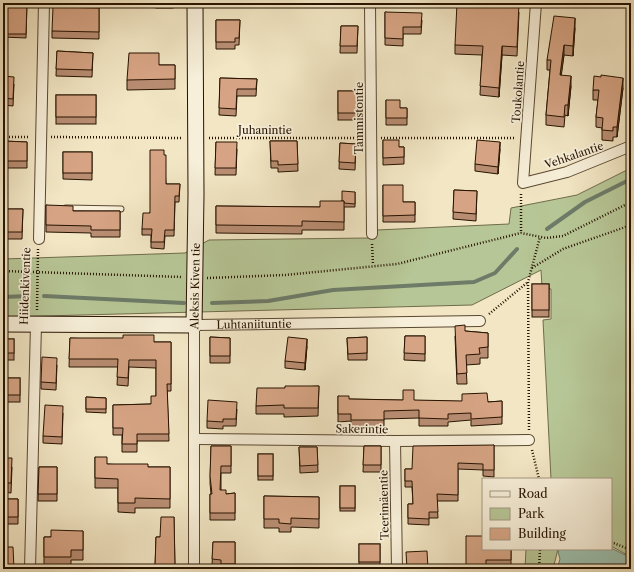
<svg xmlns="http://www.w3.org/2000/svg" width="634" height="572" viewBox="0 0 634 572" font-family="'Libre Caslon Text',serif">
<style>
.green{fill:#b7c696;stroke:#6f6c4b}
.water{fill:#9cc0ae;stroke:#6d7b68}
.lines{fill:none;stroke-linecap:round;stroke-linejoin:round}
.stream{stroke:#6d7b68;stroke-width:4}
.lane-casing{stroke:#5a4831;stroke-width:7}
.street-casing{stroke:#5a4831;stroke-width:12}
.secondary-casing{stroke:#271300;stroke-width:17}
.path{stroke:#271300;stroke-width:2.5;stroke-dasharray:1 2;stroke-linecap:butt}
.lane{stroke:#f7efd9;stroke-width:5}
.street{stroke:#f7efd9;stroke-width:10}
.secondary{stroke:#f7efd9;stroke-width:15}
.wall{fill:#b88d72;stroke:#271300}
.shaded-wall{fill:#96735c;stroke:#271300}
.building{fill:#d6a484;stroke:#271300}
.labels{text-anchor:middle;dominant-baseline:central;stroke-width:3.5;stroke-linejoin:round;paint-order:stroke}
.street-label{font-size:11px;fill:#271300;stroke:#f7efd9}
</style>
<rect width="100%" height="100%" fill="#f2e6c4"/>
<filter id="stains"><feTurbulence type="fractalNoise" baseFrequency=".005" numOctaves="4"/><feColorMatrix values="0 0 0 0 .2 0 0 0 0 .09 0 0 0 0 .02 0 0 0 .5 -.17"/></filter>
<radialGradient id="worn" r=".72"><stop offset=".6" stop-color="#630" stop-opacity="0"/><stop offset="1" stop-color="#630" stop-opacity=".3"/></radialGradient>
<g class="green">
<path d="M631,168V557L611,546V479H551L543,320L551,319V289L542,287L541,270L472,305L3,317V259L185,253L209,240L368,238L377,230L509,224L511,208L577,195Z"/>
<path d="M526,549H558L553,569H525Z"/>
</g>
<path class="water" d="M611,548L631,558V569H557L560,559L558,552L560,549Z"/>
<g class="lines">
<g class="stream">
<path d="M547,229L585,202L631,179"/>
<path d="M44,296L184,303"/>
<path d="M3,297L28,296"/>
<path d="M212,303L268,301L333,290L474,282L495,273L517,249"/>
</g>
<g class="lane-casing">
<path id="lane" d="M66,208L121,209"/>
</g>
<g class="street-casing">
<g id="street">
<path d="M370,3L372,234"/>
<path d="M536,3L523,183L567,172L631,146"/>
<path d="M39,239L44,3"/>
<path d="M195,439L395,441L529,440"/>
<path d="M395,441L397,569"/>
<path d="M30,569L36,324"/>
<path id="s1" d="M194,569V325L480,321"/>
</g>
</g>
<g class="secondary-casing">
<path id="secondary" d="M3,324L194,325L196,195L195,3"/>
</g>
<g class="path">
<path d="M3,137H30"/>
<path d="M51,137L182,138"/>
<path d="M209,138H360"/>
<path d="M381,138H516"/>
<path d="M521,194V233"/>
<path d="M372,244L373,265"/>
<path d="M532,268L563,249L631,225"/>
<path d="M3,271L182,277"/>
<path d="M207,278L285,275L397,264L521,233L546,238L563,236L631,202"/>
<path d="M37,310L38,249"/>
<path d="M489,314L528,282"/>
<path d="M529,430L528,282L540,237"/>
<path d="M532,450L539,479"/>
<path d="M611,542L631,550"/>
<path d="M539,569L540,549"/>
</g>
<use href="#lane" class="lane"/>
<use href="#street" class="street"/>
<use href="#secondary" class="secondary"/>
</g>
<g class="wall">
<path d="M3,3H27L26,38L3,37Z"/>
<rect x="156" y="3" width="17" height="5"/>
<path d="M216,3H233V4Z"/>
<path d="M99,8V39L52,38V31Z"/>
<path d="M385,12L422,20L421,34H403V46L385,45Z"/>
<path d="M519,12L517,56L502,55L499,97L480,95L482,55L455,54V45Z"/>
<path d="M216,20H240L239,45H235V49H216Z"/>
<path d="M341,26H358L357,53H340Z"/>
<path d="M575,28L573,56L564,55L561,75L571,86L568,116L565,115L564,127L546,125V115L550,70H547V60Z"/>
<path d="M57,51L93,53L92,77L56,76Z"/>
<path d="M159,65H175V89L127,90V80Z"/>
<path d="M3,76L14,84L13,106L3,105Z"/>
<path d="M220,78L257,79L256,96H237L236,116L219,115Z"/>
<path d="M623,88L617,137H613V141L602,140V128L596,127V117L598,100H593V90Z"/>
<rect x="338" y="91" width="19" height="29"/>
<rect x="56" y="95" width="40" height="29"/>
<path d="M386,100L400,108H407V125H386Z"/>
<path d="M383,140L399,147H404V164L383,165Z"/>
<path d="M3,141L27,142V168H3Z"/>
<path d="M270,141H297L298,171L278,172V168H271Z"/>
<path d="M216,142L237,149L236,175H215Z"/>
<path d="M340,143L356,144L355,170L339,169Z"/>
<path d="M500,149L498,174L475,171V164Z"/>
<path d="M63,152H92V180L63,179Z"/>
<path d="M164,155L166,184H180L179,202H175L174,236H165L164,249L151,248V235H142V229L150,213Z"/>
<path d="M383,185L403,202H415V222H383Z"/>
<path d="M454,190L477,191L476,221L453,219Z"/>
<path d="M355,192V207H344V230H302V234L216,233V206L320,207L342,201Z"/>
<path d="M46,205L73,211H120V237H91V233L46,232Z"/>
<path d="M3,209H23L22,239H3Z"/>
<rect x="532" y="284" width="17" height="33"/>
<path d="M465,331L488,333V358H480V364L466,365L467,384H457L455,336Z"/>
<path d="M405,336H425V361L404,360Z"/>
<path d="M210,337L230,338V363H210Z"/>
<path d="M367,337V360H348L347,338Z"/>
<path d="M70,338L154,342H171V391H167L169,441H137V452H122V435H113V405L151,404L156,396V368L129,367L128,386L117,385L118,367H69Z"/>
<rect x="3" y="339" width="11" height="21"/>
<path d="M307,346L305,370L285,368V361Z"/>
<path d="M57,365L56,390L41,389V382Z"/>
<rect x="5" y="378" width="15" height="24"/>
<path d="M319,386L318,416L284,417V414H256V406L285,388Z"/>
<path d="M338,396L349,399L488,402L502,401V424L471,426V420L448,422V426H419V418L384,419V427H351V421L338,422Z"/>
<path d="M86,397L106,398V413L86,412Z"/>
<path d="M237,409L236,426H223V429L207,428V421Z"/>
<path d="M63,413L62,444L43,443V436Z"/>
<path d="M3,425V458L12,467L11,493L3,492Z"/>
<path d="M494,445V477L483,476V470L458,469V501H437L438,518H429V525L408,524V504H413L412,487H405V469H412Z"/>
<path d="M211,446H231V473H221V490L226,494L235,493V520H210V494H211L210,483Z"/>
<path d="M364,446H381V472H363Z"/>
<path d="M299,447H317L318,472L300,473Z"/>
<rect x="258" y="454" width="15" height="26"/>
<path d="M95,457L107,464L148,467H170V508H135V513L118,512V488H95Z"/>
<path d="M39,467H57V501H38Z"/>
<rect x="340" y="486" width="15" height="25"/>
<path d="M264,496L319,497V528L291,527V532H279V528H264Z"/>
<path d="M5,499H18V524H4Z"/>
<path d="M174,517L175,569H155L156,537H160Z"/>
<path d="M83,531V560H71V567H44V537H51Z"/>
<path d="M466,536L511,549V567H486Z"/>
<path d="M213,542H235V569H221V567L212,566Z"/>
<rect x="359" y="544" width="21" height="25"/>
</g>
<g class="shaded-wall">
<path d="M575,18V28L573,56V46Z"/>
<path d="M564,45V55L560,85V75Z"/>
<path d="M502,46V55L499,97V88Z"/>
<path d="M571,76V86L568,116V105Z"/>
<path d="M623,78V88L617,137V127Z"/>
<path d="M500,142V149L498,174V167Z"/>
<path d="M307,339V346L305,370V363Z"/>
</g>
<g class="building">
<path d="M3,3H27L26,34H3Z"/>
<path d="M457,3H519L517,47L502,46L499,88L480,86L483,46L455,45Z"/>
<path d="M53,7L99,8V32L52,31Z"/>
<path d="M385,12L422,13L421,27H403V39L385,38Z"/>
<path d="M554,16L575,18L573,46L564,45L560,75L571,76L568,105H565L564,117L546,115L551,60H547Z"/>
<path d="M216,20H240L239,38H235V42H216Z"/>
<path d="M341,26H358L357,46H340Z"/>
<path d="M57,51L93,53L92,70L56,69Z"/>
<path d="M129,53H159V65H175V79L127,80Z"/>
<path d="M601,75L623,78L617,127H613V131L602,130L603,118L596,117L599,90H593L594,76L601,77Z"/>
<path d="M3,76L14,77L13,99L3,98Z"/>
<path d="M220,78L257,79L256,89H237L236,109L219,108Z"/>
<rect x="338" y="91" width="19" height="22"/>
<rect x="56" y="95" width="40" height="22"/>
<path d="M386,100H400V108H407V118H386Z"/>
<path d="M383,140H399V147H404V157L383,158Z"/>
<path d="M477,140L500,142L498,167L475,164Z"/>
<path d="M3,141L27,142V161H3Z"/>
<path d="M270,141H297L298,164L278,165V161H271Z"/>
<path d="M216,142H237L236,168H215Z"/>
<path d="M340,143L356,144L355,163L339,162Z"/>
<path d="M150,150H164V155H166V184H180L179,196H175L174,230H165L164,242H151L152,229H142L143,213H150Z"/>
<rect x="63" y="152" width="29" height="21"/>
<path d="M383,185H403V202H415V215L383,216Z"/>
<path d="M454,190L477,191L476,214L453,212Z"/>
<path d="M342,191L355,192V204L344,203V201H342Z"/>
<path d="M320,201H344V222L302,221V226L216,225V206L320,207Z"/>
<path d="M46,205L73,206V211H120V230H91V226L46,225Z"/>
<path d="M3,209H23L22,232H3Z"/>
<rect x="532" y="284" width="17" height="26"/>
<path d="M465,325V331L488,333V347L479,348L480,354L466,355L467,373L457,374L455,326Z"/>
<path d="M123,335H154V342H171V384H167L169,434H137V444H122L123,428H113V405L151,404V396H156V360H129L128,378L117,377L118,359H69L70,338H123Z"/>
<path d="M405,336H425V354L404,353Z"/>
<path d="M210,337L230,338V356H210Z"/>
<path d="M288,337L307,339L305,363L285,361Z"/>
<path d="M367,337V353L348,354L347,338Z"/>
<rect x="3" y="339" width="11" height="14"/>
<path d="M42,357L57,358L56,383L41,382Z"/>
<rect x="5" y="378" width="15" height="17"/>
<path d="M285,386H319L318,408H284V405L256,406L257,388H285Z"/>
<path d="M403,390H414V400L462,401V394L487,393L488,402L502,401V417L471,419V413L448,414V419L419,418V410L384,411V420H351V414H338V396H349V399L403,400Z"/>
<path d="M86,397L106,398V409H86Z"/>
<path d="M208,400L237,402L236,419H223V422L207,421Z"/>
<path d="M45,405L63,406L62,437L43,436Z"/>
<path d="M3,425H4L3,458H12L11,483H3Z"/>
<path d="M494,445V470H483V464L458,463V495L437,494L438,512H429V519L408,518V504H413L412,481H405V469H412L413,446Z"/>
<path d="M211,446H231V466H221L220,490H226V494L235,493V513H210V494H212L210,476Z"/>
<path d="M364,446H381V465H363Z"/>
<path d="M299,447H317L318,465L300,466Z"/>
<rect x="258" y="454" width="15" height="22"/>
<path d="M95,457H107V464H148V467H170V499L135,498V503H118V479L95,478Z"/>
<path d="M39,467H57V494H38Z"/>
<rect x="340" y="486" width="15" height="22"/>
<path d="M264,496L319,497V519L291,518V524L279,523V519H264Z"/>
<path d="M5,499H18V517H4Z"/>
<path d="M161,517H174L175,566H155L156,537H160Z"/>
<path d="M51,530L83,531V550H71V557H44V537H51Z"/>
<path d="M466,536H483V549H511V560H486V569H466Z"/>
<path d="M213,542H235V564H221V560L212,559Z"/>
<rect x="359" y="544" width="21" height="18"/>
<path d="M3,547H13L14,569H3Z"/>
<path d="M427,551L428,569H407L406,552Z"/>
</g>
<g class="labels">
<g class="street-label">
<text transform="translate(518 92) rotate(-86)">Toukolantie</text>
<text transform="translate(359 118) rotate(-90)">Tammistontie</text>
<text x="265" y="130">Juhanintie</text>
<text transform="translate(574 155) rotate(-19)">Vehkalantie</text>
<text transform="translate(25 286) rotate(-88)">Hiidenkiventie</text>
<text transform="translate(195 286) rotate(-89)">Aleksis Kiven tie</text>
<text stroke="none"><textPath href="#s1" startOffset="304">Luhtaniituntie</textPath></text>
<text transform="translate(362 429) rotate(1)">Sakerintie</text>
<text transform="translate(384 505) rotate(-91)">Teerimäentie</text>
</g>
</g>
<rect width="634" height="572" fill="none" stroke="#f2e6c4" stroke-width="16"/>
<rect x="4" y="4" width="626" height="564" fill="none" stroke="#271300" stroke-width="2"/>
<rect x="8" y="8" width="618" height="556" fill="none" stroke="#271300"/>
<rect x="482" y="478" width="130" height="72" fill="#f7efd9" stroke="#a49782"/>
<rect x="490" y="491" width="20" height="6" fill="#f7efd9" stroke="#a49782"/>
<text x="518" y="498" font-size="12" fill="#271300">Road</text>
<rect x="490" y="508" width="20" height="12" fill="#b7c696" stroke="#a49782"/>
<text x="518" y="518" font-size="12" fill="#271300">Park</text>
<rect x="490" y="528" width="20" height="12" fill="#d6a484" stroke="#a49782"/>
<text x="518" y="538" font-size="12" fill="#271300">Building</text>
<rect width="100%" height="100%" filter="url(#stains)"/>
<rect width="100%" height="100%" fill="url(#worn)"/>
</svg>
